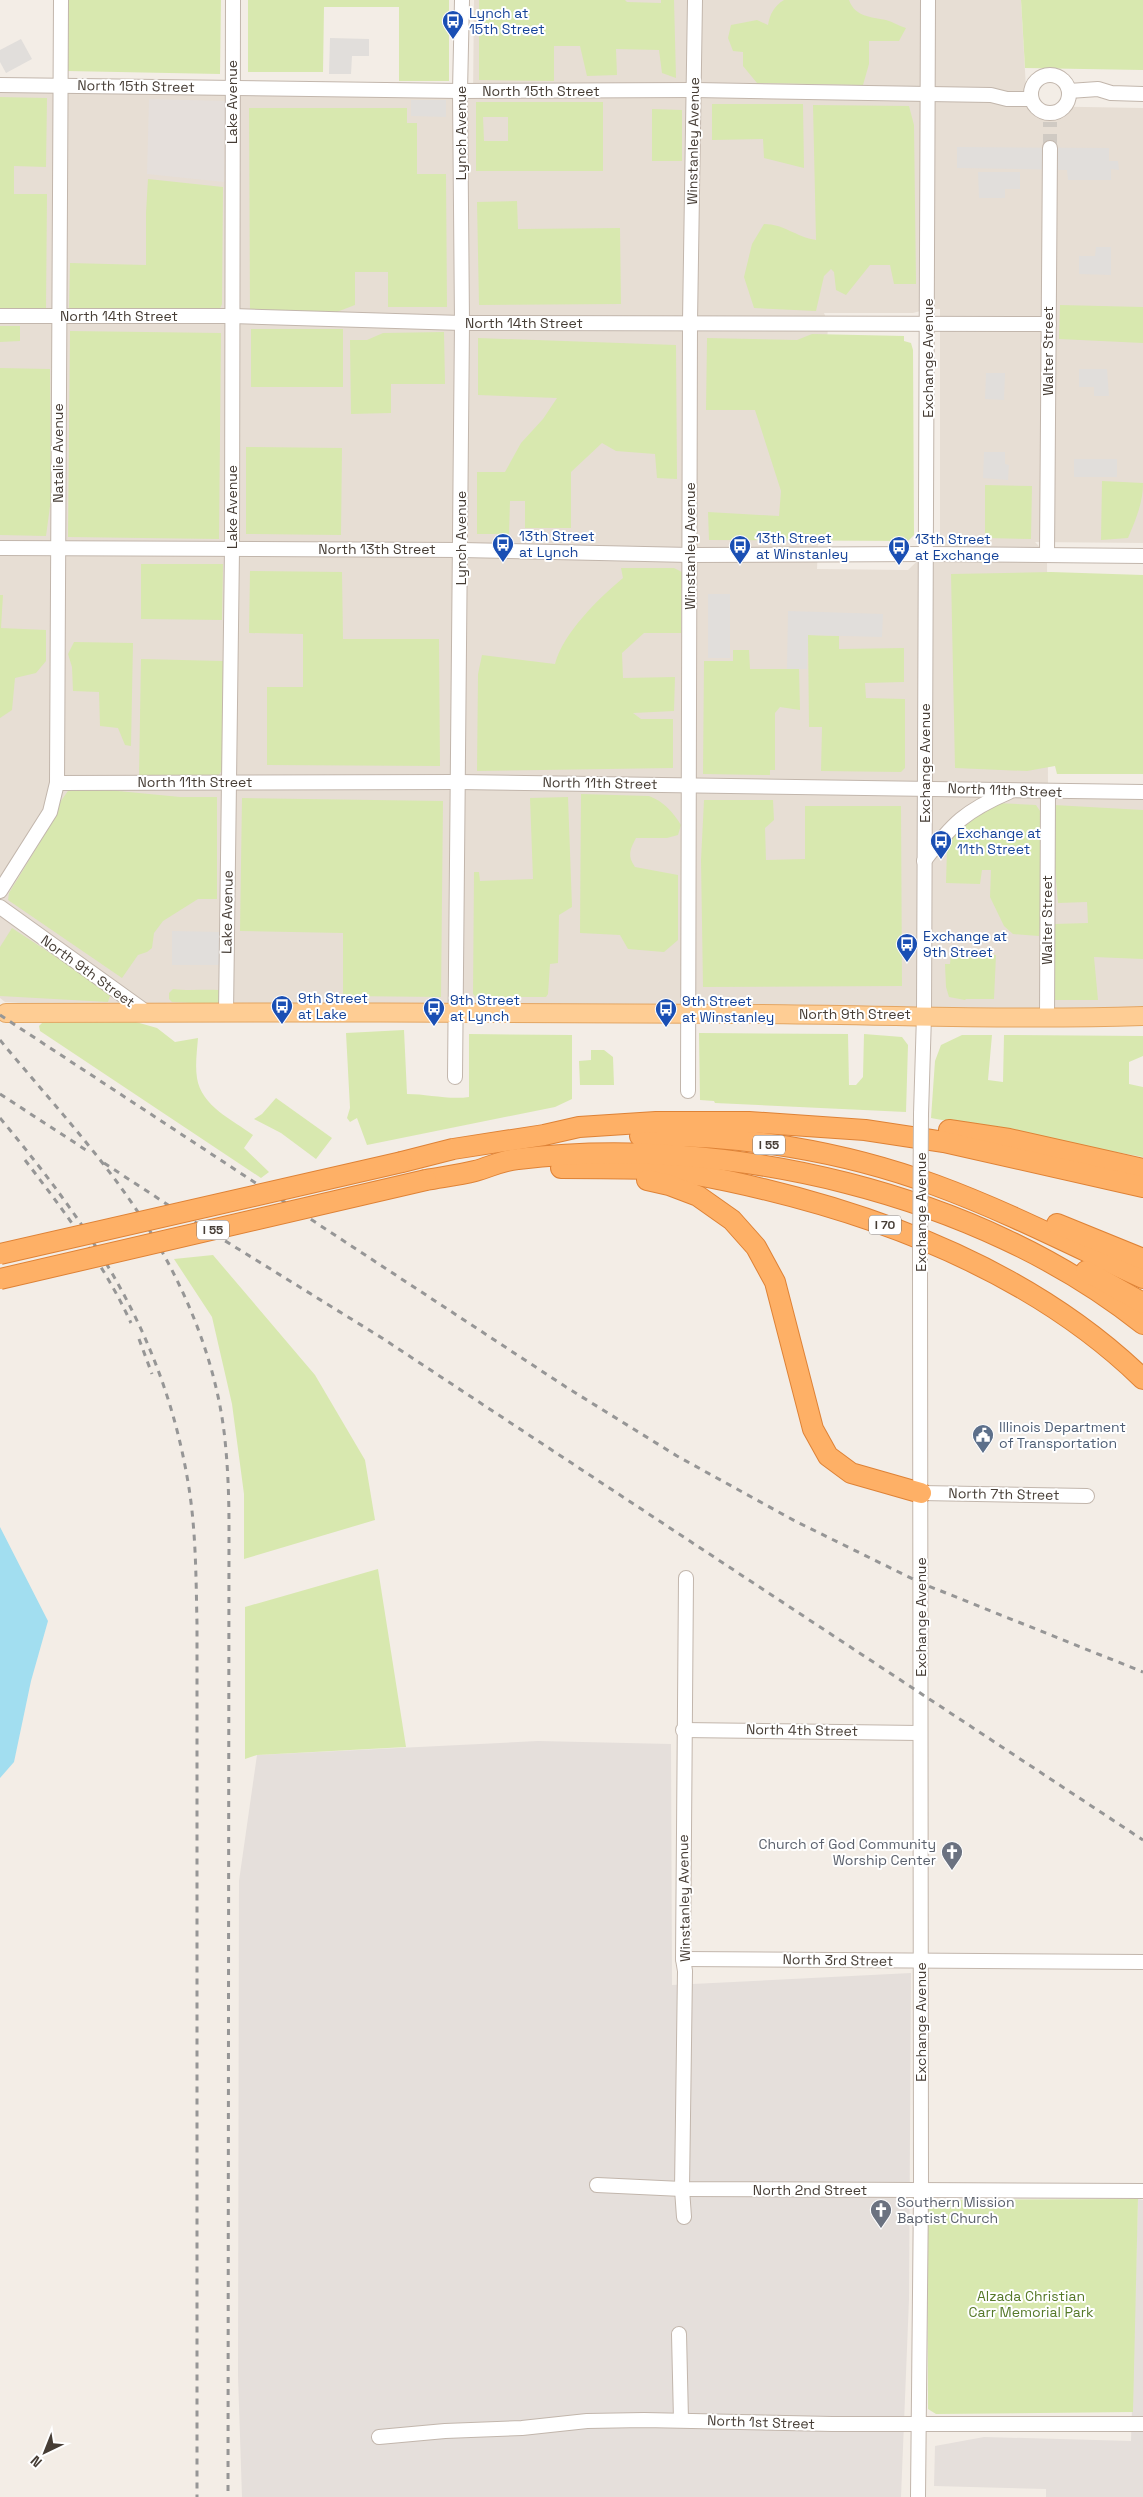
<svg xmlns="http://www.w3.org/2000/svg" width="1143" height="2497" viewBox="0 0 1143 2497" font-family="'Space Grotesk',sans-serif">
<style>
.residential{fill:#e7ded4;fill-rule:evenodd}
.industrial{fill:#e5dfdb}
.green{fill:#d8e8af;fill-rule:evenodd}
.parking{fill:#e1dedb}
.water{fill:#a2def0}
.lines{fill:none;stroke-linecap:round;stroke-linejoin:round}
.minor-tunnel{stroke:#d0cac3;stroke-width:14;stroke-dasharray:14 7;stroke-linecap:butt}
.minor-casing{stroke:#c2b6ac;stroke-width:16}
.major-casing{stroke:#e4a663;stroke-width:20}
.highway-casing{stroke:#de8236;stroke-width:22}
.minor{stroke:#fff;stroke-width:14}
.major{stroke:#fecd94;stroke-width:18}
.highway{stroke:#feb066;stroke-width:20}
.rail{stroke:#969696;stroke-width:3;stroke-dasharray:6 6;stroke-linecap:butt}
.minor-bridge-casing{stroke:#c2b6ac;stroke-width:16;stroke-linecap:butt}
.highway-bridge-casing{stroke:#de8236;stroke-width:22;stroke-linecap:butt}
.minor-bridge{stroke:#fff;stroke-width:14}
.highway-bridge{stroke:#feb066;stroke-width:20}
.labels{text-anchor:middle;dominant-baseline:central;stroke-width:4;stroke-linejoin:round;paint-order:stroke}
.shield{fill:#fff;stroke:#7e7772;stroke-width:1}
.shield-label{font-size:12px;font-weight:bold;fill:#463d35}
.transit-label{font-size:14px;fill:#164399;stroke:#fff;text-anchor:start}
.street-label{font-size:14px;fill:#463d35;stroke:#fff}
.service-label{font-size:14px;fill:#4e5e75;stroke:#fff;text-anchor:start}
.worship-label{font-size:14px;fill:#5b616d;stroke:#fff;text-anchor:end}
.park-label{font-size:14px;fill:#557828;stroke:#fff}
</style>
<rect width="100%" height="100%" fill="#f3ede6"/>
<path class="residential" d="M474,0H1021L1027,106L1143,108V543L1035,542L1047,555L1048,791H1143V1020L146,1012L5,1002L0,998V89L473,98ZM928,309H940V539L908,570L817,569L828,323L824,313H913Z"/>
<g class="industrial">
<path d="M149,99L225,101L224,182L147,174Z"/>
<path d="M538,1741L671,1744L672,1985L911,1973L909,2299L901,2497H242L238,2376L239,1881L257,1755Z"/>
<path d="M1138,2199L1143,2200V2497H1046V2489L934,2486L935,2446L984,2437L1131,2441Z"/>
</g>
<g class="green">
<path d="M66,0H221L220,74L67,71Z"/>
<path d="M248,0H449V81H399V7H324L323,72H248Z"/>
<path d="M479,0H625L627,2L661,3V0H674L676,78L662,73L659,50L616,49L617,75L587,76L580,46H554V81L479,80Z"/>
<path d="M784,0H849C855,17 871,17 886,20C893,22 899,26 906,28L899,41H869V64L863,85L757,83L743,66V52L733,51L728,38L731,25L757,20L768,25C770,14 774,6 784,0Z"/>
<path d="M1021,0H1143V70L1025,68Z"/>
<path d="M0,97L47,98L46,167L14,166V194H47L46,310H0Z"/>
<path d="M476,102H603V171H476ZM483,117H508V141H484Z"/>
<path d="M712,104H803L804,168L764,158L763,139L712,140Z"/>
<path d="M813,105L909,106L914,125L916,284H894L890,265H870L846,295L836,290L834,272L831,269L824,276L816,311L754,308L744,277L752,244L764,224C784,224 796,237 816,240Z"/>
<path d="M249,108H407V123H417V174H446L447,307H388V272H355V305L334,313H250Z"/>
<path d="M652,109L682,110V161H652Z"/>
<path d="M148,179L223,187L222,304L218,313L69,311L70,263L146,265V213Z"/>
<path d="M517,201L518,229L620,228L621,304L479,305L477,202Z"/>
<path d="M1060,305L1143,307V343L1059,339Z"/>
<path d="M0,326H20V341L0,342Z"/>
<rect x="251" y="329" width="92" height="58"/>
<path d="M70,331L221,333L219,539L68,537Z"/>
<path d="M444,332L445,384H391V413L351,414L350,340H367L383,333Z"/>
<path d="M812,334L904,336V341L911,343L913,350L914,535L908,541L709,540L708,512L779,516L781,491L755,410H706L707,338L797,340Z"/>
<path d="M478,338L676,345L677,479L657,478L655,454L616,451L602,443L571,472V528H525V501H510L509,534H477V472H505L521,443L543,419L557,398L478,395Z"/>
<path d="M0,368L50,369L51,499L46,536L0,535Z"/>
<path d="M246,447L342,448L341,535L246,534Z"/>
<path d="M1102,481L1143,483C1143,503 1136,519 1128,538L1101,540Z"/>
<path d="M985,485L1032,486L1031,539L985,538Z"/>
<path d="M141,564H223L222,620L141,619Z"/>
<path d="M621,568H674L682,572L681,633H644L622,653L623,678L675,677L674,711L633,713L641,719H673V768L477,771L478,674L482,655L555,664C563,633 599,598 623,578Z"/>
<path d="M250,571L342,572L343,639H439L440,766L267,765V687H303V634L249,633Z"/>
<path d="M1051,572L1143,575V774H1057L1055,766L1027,771L955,768L951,574Z"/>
<path d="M0,595H3L1,628L46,630V661L36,673L15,678L12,710L0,718Z"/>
<path d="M808,635L839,636V649L904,648V682L865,683L866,698L905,699V768L901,772L821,771L822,727H809Z"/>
<path d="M74,642L133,643L131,746L125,745L118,728L100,726L99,692L73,691L72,667L68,654Z"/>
<path d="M733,650H749L750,669H799L800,710L780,707L775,713V770H770V775L703,774L704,661H733Z"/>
<path d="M141,659L223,661L222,770L217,778L139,776Z"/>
<path d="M77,787L180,797H217V899H198L163,921L154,933L152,948L147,952L138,955L122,978L8,900L9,893L45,834L54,811L70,788Z"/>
<path d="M581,794L649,796C663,801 673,812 681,825L678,835L667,838H636C630,849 627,856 635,867L678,875V940L664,952L628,949L620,935L580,933Z"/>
<path d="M568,797L572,907L559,915L558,963L550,964L548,994L546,997H476L473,994L474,872H479L480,881L533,879L530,798Z"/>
<path d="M242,798L443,801L441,997L343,996V933L240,931Z"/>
<path d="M704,800H773L774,820L765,828L766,860L805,859V806H901L902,986L703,987L701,860Z"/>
<path d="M997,803L1036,805L1042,814L1041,916L1039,936L1013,934L1004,926L990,897L991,870H982L980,884L946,883L947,849L953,824Z"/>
<path d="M1054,805L1143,810V959L1094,957L1098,1000H1055L1052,957L1054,924L1088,923L1087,902L1058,903L1053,848Z"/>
<path d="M12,928L111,993L108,1002L0,996V947Z"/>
<path d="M951,953L996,955L994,999H966L965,1000L949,997L946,987L945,964H950Z"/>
<path d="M173,989C189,991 203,989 219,990L220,1002L216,1004L172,1002L169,999V993Z"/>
<path d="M43,1022H136L157,1028L175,1042L198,1038C197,1051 195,1065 197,1078C201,1106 233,1120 253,1135L244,1148L269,1172L261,1178L40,1031L39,1026Z"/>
<path d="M404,1030L407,1094C427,1094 449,1100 469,1097V1034L572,1035V1099L555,1107L367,1145L357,1118L350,1122L347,1118L350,1108L346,1033Z"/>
<path d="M699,1033L848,1034L849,1085H856L863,1077L864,1034L902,1037L908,1045L906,1112L715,1103L714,1101L700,1100Z"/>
<path d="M962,1035H992L988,1080L1003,1082L1004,1035L1143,1036V1056L1129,1062V1084L1143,1087V1157L931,1118L935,1061L941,1045Z"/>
<path d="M591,1050H604L613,1057L614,1085H580L579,1061L591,1060Z"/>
<path d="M276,1098L332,1138L316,1159L281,1133L254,1119L262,1114Z"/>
<path d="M213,1255L315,1375L365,1460L375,1520L244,1559V1494L232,1404L212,1317L174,1259Z"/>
<path d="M378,1569L406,1747L257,1755L245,1759V1607Z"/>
<path d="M1138,2199L1133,2412L936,2414L928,2409L927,2209L931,2200Z"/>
</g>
<g class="parking">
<path d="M330,38L369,39V56H352L351,74H329Z"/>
<path d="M21,39L32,59L6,73L0,62V50Z"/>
<path d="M411,100H446V117L411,116Z"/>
<path d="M957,147L1109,148V161H1118L1119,170L1111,169V180H1068L1067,170L957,168Z"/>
<path d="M978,172H1020V189H1005V198H979Z"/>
<path d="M1096,247H1111V275L1079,274V256H1095Z"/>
<path d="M1079,369H1107L1109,396H1094V387H1079Z"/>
<path d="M986,373H1005L1004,400L985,399Z"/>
<path d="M984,452H1005V464L1009,465L1008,480L983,478Z"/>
<rect x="1074" y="459" width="43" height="18"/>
<rect x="708" y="594" width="22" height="64"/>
<path d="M788,611L883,614L882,637L808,635L807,669H787Z"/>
<path d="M172,931L221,932V965H172Z"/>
</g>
<path class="water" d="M0,1527L48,1621L31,1681L14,1762L0,1778Z"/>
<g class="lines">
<path class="minor-tunnel" d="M1050,148V122"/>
<g class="minor-casing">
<g id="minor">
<circle cx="1050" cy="94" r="19"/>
<path d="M0,85L460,91L695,90L929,94L991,95L1007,99H1031"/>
<path d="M1069,91L1098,89L1111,93L1143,94"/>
<path d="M0,316H232L462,323L1049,324"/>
<path d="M0,548L461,550L690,555L927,554L1143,556"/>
<path d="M1047,555L1050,148"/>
<path d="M57,783L459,782L1143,792"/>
<path d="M924,861C953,823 965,811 1009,792"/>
<path d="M0,891L50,812L57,783L61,0"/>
<path d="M0,907L146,1012"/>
<path d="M226,1013L232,549L233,0"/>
<path d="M1047,1019L1048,792"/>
<path d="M455,1077L462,323L460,91L462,0"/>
<path d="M688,1091L690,322L695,0"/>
<path d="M921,1114L924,1015L928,0"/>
<path d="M921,1493L1087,1496"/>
<path d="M683,1730L920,1733"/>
<path d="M683,1959L1143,1962"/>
<path d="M597,2185L682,2189L1143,2191"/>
<path d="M684,2217L682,2189L685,1971L683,1959L686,1578"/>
<path d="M679,2334L681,2420"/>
<path d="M379,2437L445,2431L522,2428L587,2421L644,2420L832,2424H1143"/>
<path d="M918,2497L921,2191L920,1253"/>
</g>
</g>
<g class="major-casing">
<path id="major" d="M6,1013C255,1012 505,1012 754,1014C884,1015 1014,1020 1143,1016"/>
</g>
<g class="highway-casing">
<g id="highway">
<path d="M949,1130L1009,1139L1143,1169"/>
<path d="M640,1136C739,1134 843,1151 935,1185C1006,1211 1074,1246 1143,1278"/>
<path d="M402,1162L453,1149L544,1135L579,1127L656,1122H749L865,1130L944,1142L1143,1187"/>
<path d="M561,1168C591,1168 621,1168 651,1169C689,1172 726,1180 763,1189C900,1222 1040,1279 1143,1379"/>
<path d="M426,1180C442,1177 459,1175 475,1171C490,1167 503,1160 518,1159C725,1134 979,1193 1143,1324"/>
<path d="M647,1180L669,1185L698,1196L732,1220L756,1247L775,1282L813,1429L828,1456L851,1473L921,1493"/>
<path d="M1057,1224L1143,1259"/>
<path d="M1086,1271L1143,1303"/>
</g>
</g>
<use href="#minor" class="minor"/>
<use href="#major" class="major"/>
<use href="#highway" class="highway"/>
<g class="rail">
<path d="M0,1015L566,1387L677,1456L795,1521L921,1583L1143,1672"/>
<path d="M0,1040C42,1091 89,1142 127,1196C177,1267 216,1353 225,1440C228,1469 229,1498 229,1527L228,2497"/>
<path d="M0,1094L86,1150"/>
<path d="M0,1118C95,1232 165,1338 189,1488C196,1533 196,1579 197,1624V2497"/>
<path d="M25,1160C64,1211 104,1264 131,1323"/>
<path d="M104,1163L185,1216L382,1338L1143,1840"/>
<path d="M139,1339L152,1374"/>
</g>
<g class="minor-bridge-casing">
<path id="minor-bridge" d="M920,1253L921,1114"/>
</g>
<g class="highway-bridge-casing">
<g id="highway-bridge">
<path d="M0,1254L402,1162"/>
<path d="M0,1279L426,1180"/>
</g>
</g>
<use href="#minor-bridge" class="minor-bridge"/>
<use href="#highway-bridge" class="highway-bridge"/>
</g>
<defs>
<g id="bus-pin" transform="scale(1.125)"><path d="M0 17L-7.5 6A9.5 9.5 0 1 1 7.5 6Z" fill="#1a4fb4" stroke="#fff"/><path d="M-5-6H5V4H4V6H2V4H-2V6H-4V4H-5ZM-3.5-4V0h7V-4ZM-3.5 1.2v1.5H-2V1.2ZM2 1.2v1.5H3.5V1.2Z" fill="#fff"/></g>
<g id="civic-pin" transform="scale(1.125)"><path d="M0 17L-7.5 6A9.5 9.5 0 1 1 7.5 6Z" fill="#5c6f8a" stroke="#fff"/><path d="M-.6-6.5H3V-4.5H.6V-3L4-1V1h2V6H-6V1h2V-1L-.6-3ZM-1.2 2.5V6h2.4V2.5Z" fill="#fff"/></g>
<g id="church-pin" transform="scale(1.125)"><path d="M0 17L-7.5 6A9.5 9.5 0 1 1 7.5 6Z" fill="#6b7280" stroke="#fff"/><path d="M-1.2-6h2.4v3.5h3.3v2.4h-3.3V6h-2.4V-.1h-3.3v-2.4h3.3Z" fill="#fff"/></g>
</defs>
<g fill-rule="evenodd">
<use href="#bus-pin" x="453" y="21"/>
<use href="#bus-pin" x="503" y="544"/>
<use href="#bus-pin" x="740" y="546"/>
<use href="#bus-pin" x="899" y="547"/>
<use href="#bus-pin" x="941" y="841"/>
<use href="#bus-pin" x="907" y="944"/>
<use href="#bus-pin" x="282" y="1006"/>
<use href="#bus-pin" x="434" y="1008"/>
<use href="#bus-pin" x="666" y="1009"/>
<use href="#civic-pin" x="983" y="1435"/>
<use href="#church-pin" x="952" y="1852"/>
<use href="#church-pin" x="881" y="2210"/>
</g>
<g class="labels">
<g class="shield">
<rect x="753" y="1135.5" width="32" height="19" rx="4"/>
<rect x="869" y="1215.5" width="32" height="19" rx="4"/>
<rect x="197" y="1220.5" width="32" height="19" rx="4"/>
</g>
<g class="shield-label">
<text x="769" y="1145">I 55</text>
<text x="885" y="1225">I 70</text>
<text x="213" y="1230">I 55</text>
</g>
<g class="transit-label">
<text x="469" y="13">Lynch at<tspan x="469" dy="16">15th Street</tspan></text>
<text x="519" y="536">13th Street<tspan x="519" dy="16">at Lynch</tspan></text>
<text x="756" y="538">13th Street<tspan x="756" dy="16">at Winstanley</tspan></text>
<text x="915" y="539">13th Street<tspan x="915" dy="16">at Exchange</tspan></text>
<text x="957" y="833">Exchange at<tspan x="957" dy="16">11th Street</tspan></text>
<text x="923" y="936">Exchange at<tspan x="923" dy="16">9th Street</tspan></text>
<text x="298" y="998">9th Street<tspan x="298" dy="16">at Lake</tspan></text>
<text x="450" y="1000">9th Street<tspan x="450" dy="16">at Lynch</tspan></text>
<text x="682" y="1001">9th Street<tspan x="682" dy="16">at Winstanley</tspan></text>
</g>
<g class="street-label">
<text transform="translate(136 86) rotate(1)">North 15th Street</text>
<text x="541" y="91">North 15th Street</text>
<text transform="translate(232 102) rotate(-90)">Lake Avenue</text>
<text transform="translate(461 133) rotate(-90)">Lynch Avenue</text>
<text transform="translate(693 141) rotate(-89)">Winstanley Avenue</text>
<text x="119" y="316">North 14th Street</text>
<text x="524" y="323">North 14th Street</text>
<text transform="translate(1048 351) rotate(-90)">Walter Street</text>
<text transform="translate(928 358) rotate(-90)">Exchange Avenue</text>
<text transform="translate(58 453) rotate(-90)">Natalie Avenue</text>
<text transform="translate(232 507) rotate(-90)">Lake Avenue</text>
<text transform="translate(461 538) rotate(-90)">Lynch Avenue</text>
<text transform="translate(690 546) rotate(-90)">Winstanley Avenue</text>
<text x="377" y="549">North 13th Street</text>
<text transform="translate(925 763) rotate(-90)">Exchange Avenue</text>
<text x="195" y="782">North 11th Street</text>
<text transform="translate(600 783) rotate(1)">North 11th Street</text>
<text transform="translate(1005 790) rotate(2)">North 11th Street</text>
<text transform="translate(227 912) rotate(-89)">Lake Avenue</text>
<text transform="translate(1047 920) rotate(-90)">Walter Street</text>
<text transform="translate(88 971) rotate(36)">North 9th Street</text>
<text x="855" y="1014">North 9th Street</text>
<text transform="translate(921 1212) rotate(-90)">Exchange Avenue</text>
<text transform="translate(1004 1494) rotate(1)">North 7th Street</text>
<text transform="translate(921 1617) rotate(-90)">Exchange Avenue</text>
<text transform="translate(802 1730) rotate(1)">North 4th Street</text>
<text transform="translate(684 1898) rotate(-91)">Winstanley Avenue</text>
<text transform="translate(838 1960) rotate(1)">North 3rd Street</text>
<text transform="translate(921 2022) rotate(-90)">Exchange Avenue</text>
<text x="810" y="2190">North 2nd Street</text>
<text transform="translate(761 2422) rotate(2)">North 1st Street</text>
</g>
<g class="service-label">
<text x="999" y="1427">Illinois Department<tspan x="999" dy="16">of Transportation</tspan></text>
</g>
<g class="worship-label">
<text x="936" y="1844">Church of God Community<tspan x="936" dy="16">Worship Center</tspan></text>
<text x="897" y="2202" text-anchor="start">Southern Mission<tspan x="897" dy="16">Baptist Church</tspan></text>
</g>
<g class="park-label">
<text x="1031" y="2296">Alzada Christian<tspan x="1031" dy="16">Carr Memorial Park</tspan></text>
</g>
</g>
<g transform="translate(45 2452) rotate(223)" stroke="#ffffff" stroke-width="4" paint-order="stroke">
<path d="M0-4L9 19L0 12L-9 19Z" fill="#463d35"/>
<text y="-8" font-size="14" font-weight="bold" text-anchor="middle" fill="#463d35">N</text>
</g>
</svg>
